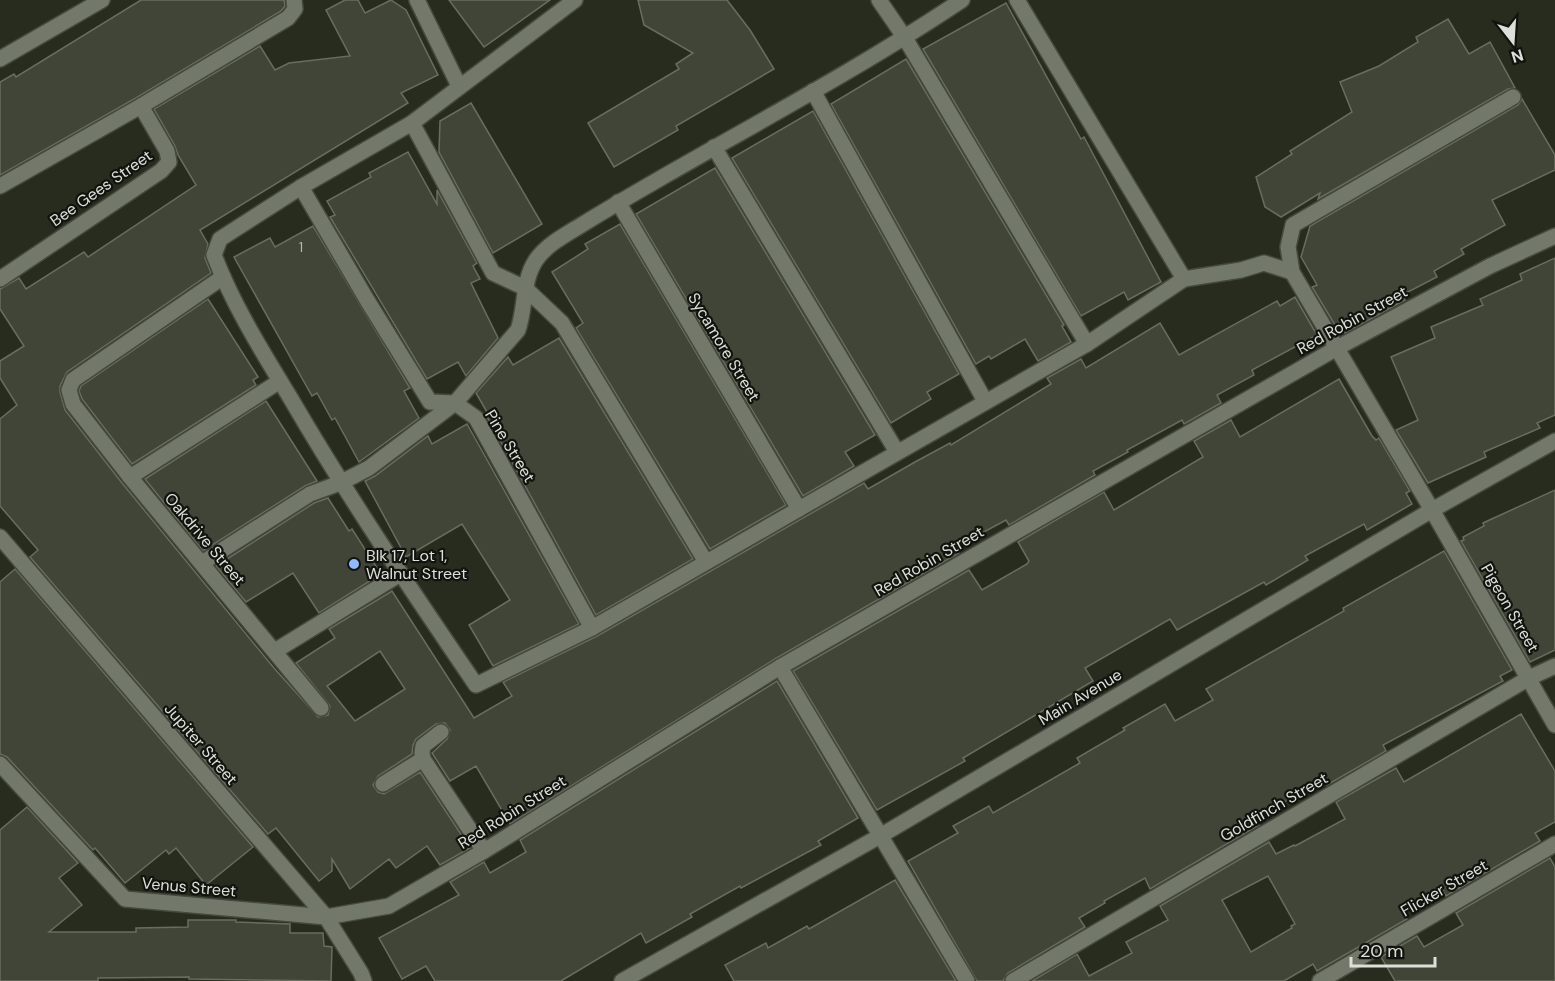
<svg xmlns="http://www.w3.org/2000/svg" width="1555" height="981" viewBox="0 0 1555 981" font-family="'DM Sans',sans-serif">
<style>
.building{fill:#404538;stroke:#686e5f;stroke-width:1.5;fill-rule:evenodd}
.lines{fill:none;stroke-linecap:round;stroke-linejoin:round}
.service-casing{stroke:#45493e;stroke-width:18}
.minor-casing{stroke:#45493e;stroke-width:18}
.tertiary-casing{stroke:#45493e;stroke-width:18}
.service{stroke:#73796a;stroke-width:15}
.minor{stroke:#73796a;stroke-width:15}
.tertiary{stroke:#73796a;stroke-width:15}
.poi-dot{fill:#8fb8fd;stroke:#11130e;stroke-width:2}
.labels{text-anchor:middle;dominant-baseline:central;stroke-width:4.5;stroke-linejoin:round;paint-order:stroke}
.number-label{font-size:14px;fill:#b6b9b0}
.street-label{font-size:16px;fill:#dde0d8;stroke:#11130e}
.poi-label{font-size:16px;fill:#dde0d8;stroke:#11130e;text-anchor:start}
</style>
<rect width="100%" height="100%" fill="#272c1f"/>
<g class="building">
<path d="M141,0H284L285,6L281,11L136,98L0,175V82L14,74L16,77Z"/>
<path d="M345,0H358L365,13L391,0L406,10L438,75L401,93L408,103L200,230L208,244L205,258L211,273L67,372L60,386V392L65,410L122,483L274,668L318,717L328,715L330,706L296,663L335,638L329,629L392,591L474,718L512,696L503,682L597,636L864,483L868,489L915,462L950,443L951,445L1051,384L1047,378L1081,359L1086,368L1160,323L1179,355L1277,301L1280,306L1295,297L1317,335L1252,370L1254,375L1217,395L1221,403L1184,424L1182,420L1127,450L1128,452L1093,471L1095,475L1009,525L1006,520L956,547L959,553L775,659L510,824L476,766L450,781L432,753L447,739L450,730L445,723L436,724L416,739L413,745L412,754L378,776L373,785L378,792L384,794L420,772L470,848L440,865L427,846L396,868L389,859L350,889L332,859V871L319,881L276,828L268,834L30,557L38,550L0,506V419L17,405L0,378V361L24,346L0,309V289L19,278L26,289L84,252L88,257L196,185L178,155L175,146L154,109L260,46L275,70L289,63L350,56L326,10ZM380,651L405,689L355,721L327,686Z"/>
<path d="M449,0H550L484,47Z"/>
<path d="M638,0H727L750,30L774,69L676,126L678,130L614,167L588,123L679,69L676,64L693,53L644,25Z"/>
<path d="M1006,3L1081,139L1084,137L1161,282L1128,300L1124,292L1081,316L923,49Z"/>
<path d="M1448,19L1469,54L1490,42L1515,88L1508,89L1318,199L1320,193L1281,217L1265,207L1256,177L1292,154L1290,151L1352,112L1340,82L1379,66L1418,42L1416,37Z"/>
<path d="M906,59L1064,325L1062,326L1071,342L1038,361L1025,339L991,359L989,356L976,364L831,104Z"/>
<path d="M1522,99L1555,155V170L1492,200L1505,225L1461,249L1464,254L1434,271L1437,277L1402,295L1405,300L1345,333L1339,323L1335,325L1312,287L1317,285L1301,257L1310,226L1518,105Z"/>
<path d="M471,103L542,224L493,253L439,152L440,121Z"/>
<path d="M813,111L959,374L927,392L931,399L891,423L732,158Z"/>
<path d="M408,152L437,204V190L477,263L473,266L480,279L471,283L498,338L466,376L458,362L427,379L330,217L335,215L327,201L371,177L369,173Z"/>
<path d="M715,168L875,435L845,452L854,466L803,496L636,214Z"/>
<path d="M620,224L786,505L710,549L576,328L583,323L552,272L588,249L585,244Z"/>
<path d="M313,226L410,388L404,391L419,418L359,462L335,418L332,420L317,393L312,396L234,257L270,238L275,247Z"/>
<path d="M1555,258V415L1537,423L1540,428L1484,452L1486,457L1428,483L1396,430L1418,420L1391,357L1435,338L1431,327L1483,305L1480,299L1522,280L1520,274Z"/>
<path d="M208,299L258,377L253,380L256,385L132,464L82,399L79,391L81,386Z"/>
<path d="M559,338L693,559L596,615L485,413L487,412L476,393L508,357L513,365Z"/>
<path d="M1339,379L1372,436L1376,440L1379,438L1410,491L1406,493L1412,504L1367,530L1364,524L1305,556L1308,560L1266,585L1264,582L1177,630L1170,619L1085,668L1093,681L963,758L965,761L877,810L793,671L969,570L982,590L1027,564L1029,561L1018,542L1104,492L1114,510L1203,457L1194,441L1231,420L1240,437Z"/>
<path d="M266,401L317,481L305,486L203,551L145,479Z"/>
<path d="M467,424L579,624L493,666L469,625L510,600L462,524L406,557L365,481L375,476L428,436L432,444Z"/>
<path d="M1555,490V650L1530,662L1461,541L1464,540L1463,537L1484,526L1483,523Z"/>
<path d="M328,498L349,531L352,529L381,574L319,613L293,573L246,602L216,566L314,503Z"/>
<path d="M1444,551L1512,670L1500,676L1503,681L1383,745L1386,751L1327,785L1324,780L1255,818L1259,825L1150,889L1145,878L1104,901L1105,903L1079,918L1085,927L1008,973L1003,981H977L908,861L958,833L953,826L989,806L993,813L1080,763L1077,758L1125,730L1123,728L1165,704L1175,721L1213,700L1206,689L1344,611L1343,608Z"/>
<path d="M15,569L253,847L206,885L176,848L169,854L166,850L125,883L95,848L93,850L7,757L0,754V582Z"/>
<path d="M777,681L858,818L818,841L821,845L741,888L740,886L690,914L692,917L646,943L641,933L561,981H435L426,966L402,979L379,938L459,895L450,882L484,862L490,873L526,852L520,840Z"/>
<path d="M1521,714L1555,771V822L1535,833L1540,841L1446,896L1440,886L1401,909L1407,919L1317,971L1313,964L1284,981H1032L1077,954L1089,976L1132,953L1126,942L1168,920L1160,906L1269,842L1276,854L1294,845L1295,846L1345,819L1336,802L1396,768L1404,782ZM1268,876L1295,924L1291,926L1292,928L1251,952L1222,900Z"/>
<path d="M27,807L78,863L59,878L82,905L49,932H136V928L188,927V920H236V922L290,924V933H323L324,946L332,947L331,981L189,979V977L98,978V981H0V830Z"/>
<path d="M1550,858L1555,867V981H1395L1381,957L1417,936L1424,947L1463,925L1456,913Z"/>
<path d="M895,880L956,981H734L725,965L766,943L768,948L807,926L809,929Z"/>
</g>
<g class="lines">
<g class="service-casing">
<path id="service" d="M383,784L423,759"/>
</g>
<g class="minor-casing">
<g id="minor">
<path d="M417,0L459,86"/>
<path d="M575,0L412,123L301,187L220,239L214,255C233,305 263,353 291,399C348,497 412,591 476,685L592,628L799,509L1087,344L1184,279"/>
<path d="M879,0L905,38L1087,344"/>
<path d="M1017,0L1184,279L1241,270L1264,263L1292,272"/>
<path d="M0,59L102,0"/>
<path d="M813,91L985,401"/>
<path d="M1513,97L1293,225L1288,247L1292,272L1432,510L1555,725"/>
<path d="M412,123L493,273L525,288L562,323L706,562"/>
<path d="M714,147L897,452"/>
<path d="M0,186L141,106L288,18L295,9L294,0"/>
<path d="M301,187L367,300L430,402L455,403L476,418L592,628"/>
<path d="M618,202L799,509"/>
<path d="M223,277L73,380L69,390L73,404L130,477L321,708"/>
<path d="M0,279L161,171L169,162L167,151L141,106"/>
<path d="M130,477L280,381"/>
<path d="M0,537L326,917L361,973L364,981"/>
<path d="M202,563L310,494L340,483L369,468L455,403L518,330C526,307 522,281 536,260C547,244 567,234 583,224C609,208 635,193 661,178C762,120 865,65 962,0"/>
<path d="M275,651L400,574"/>
<path d="M780,667L967,981"/>
<path d="M441,732L423,746L422,753L423,759L484,851"/>
<path d="M0,764L125,899L326,917L389,906L484,851L780,667L1337,348L1490,266L1555,236"/>
<path d="M1013,981L1529,678L1555,666"/>
<path d="M1320,981L1555,844"/>
</g>
</g>
<g class="tertiary-casing">
<path id="tertiary" d="M622,981L880,836L1432,510L1555,441"/>
</g>
<use href="#service" class="service"/>
<use href="#minor" class="minor"/>
<use href="#tertiary" class="tertiary"/>
</g>
<circle class="poi-dot" cx="354" cy="564" r="6"/>
<g class="labels">
<g class="number-label">
<text x="301" y="247">1</text>
</g>
<g class="street-label">
<text transform="translate(101 188) rotate(-35)">Bee Gees Street</text>
<text transform="translate(1352 320) rotate(-29)">Red Robin Street</text>
<text transform="translate(724 347) rotate(59)">Sycamore Street</text>
<text transform="translate(510 446) rotate(59)">Pine Street</text>
<text transform="translate(205 539) rotate(50)">Oakdrive Street</text>
<text transform="translate(929 561) rotate(-30)">Red Robin Street</text>
<text transform="translate(1510 608) rotate(60)">Pigeon Street</text>
<text transform="translate(1080 697) rotate(-31)">Main Avenue</text>
<text transform="translate(201 744) rotate(49)">Jupiter Street</text>
<text transform="translate(1274 807) rotate(-30)">Goldfinch Street</text>
<text transform="translate(512 812) rotate(-32)">Red Robin Street</text>
<text transform="translate(189 887) rotate(5)">Venus Street</text>
<text transform="translate(1444 888) rotate(-30)">Flicker Street</text>
</g>
<g class="poi-label">
<text x="366" y="555">Blk 17, Lot 1,<tspan x="366" dy="18">Walnut Street</tspan></text>
</g>
</g>
<g transform="translate(1513 42) rotate(163)" stroke="#11130e" stroke-width="4.5" paint-order="stroke">
<path d="M0-4.5L10 22L0 15L-10 22Z" fill="#dde0d8"/>
<text y="-9" font-size="16" font-weight="bold" text-anchor="middle" fill="#dde0d8">N</text>
</g>
<path d="M1351 957v9h84v-9" fill="none" stroke="#dde0d8" stroke-width="3"/>
<text x="1360" y="957" font-size="18" fill="#dde0d8" stroke="#11130e" stroke-width="4.5" paint-order="stroke">20 m</text>
</svg>
